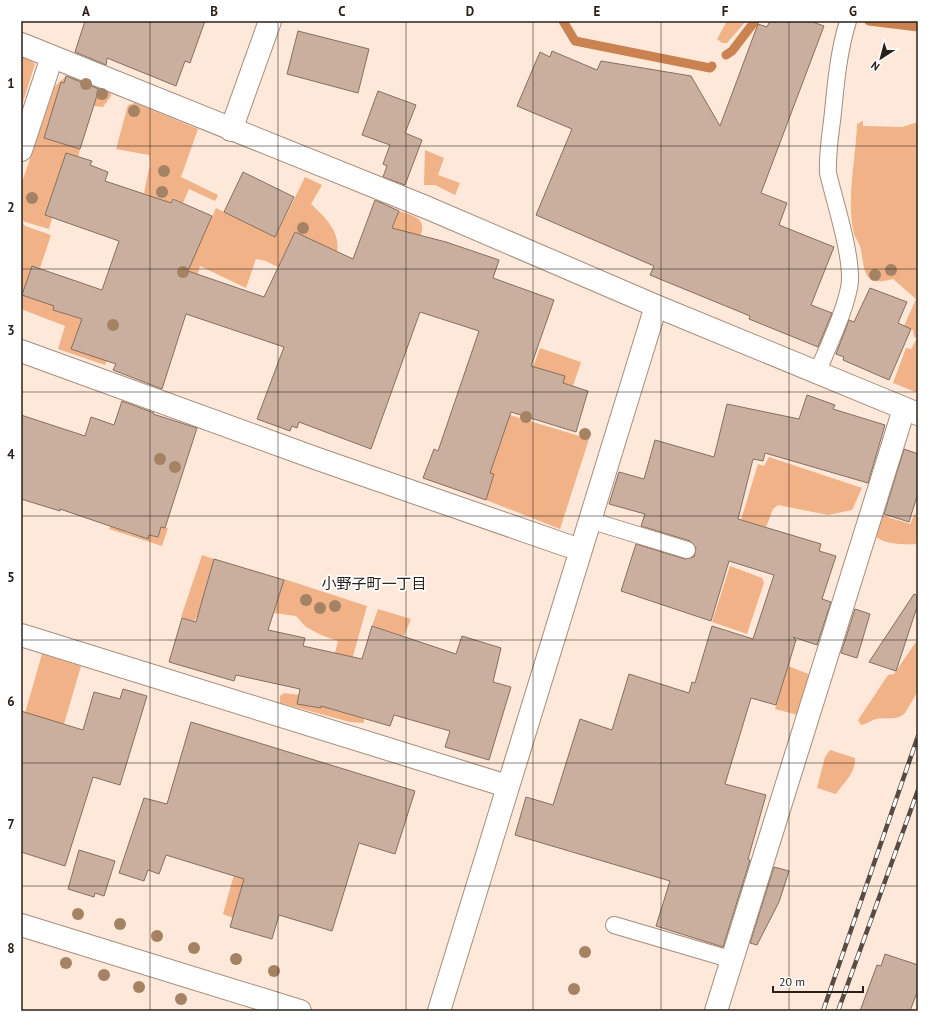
<svg xmlns="http://www.w3.org/2000/svg" width="939" height="1032" viewBox="0 0 939 1032" font-family="'PT Sans','Noto Sans JP',sans-serif">
<style>
.green{fill:#f1b287;fill-rule:evenodd}
.lines{fill:none;stroke-linecap:round;stroke-linejoin:round}
.stream{stroke:#c98250;stroke-width:9}
.building{fill:#caaf9e;stroke:#866e5d}
.service-casing{stroke:#a68d7c;stroke-width:18}
.minor-casing{stroke:#a68d7c;stroke-width:24}
.tertiary-casing{stroke:#a68d7c;stroke-width:24}
.service{stroke:#fff;stroke-width:16}
.minor{stroke:#fff;stroke-width:22}
.tertiary{stroke:#fff;stroke-width:22}
.rail-casing{stroke:#574b42;stroke-width:4.5}
.rail{stroke:#fff;stroke-width:3;stroke-dasharray:9;stroke-linecap:butt}
.tree{fill:#a58264}
.grid{fill:none;stroke:#2a2019;stroke-width:1;stroke-opacity:0.55}
.labels{text-anchor:middle;dominant-baseline:central;stroke-width:3.5;stroke-linejoin:round;paint-order:stroke}
.neighbourhood-label{font-size:15px;fill:#2a2019;stroke:#fff}
.neatline{fill:none;stroke:#2a2019;stroke-width:1.5}
.grid-label{font-size:13px;text-anchor:middle;font-weight:bold;fill:#2a2019}
</style>
<rect width="100%" height="100%" fill="#fee8d9"/>
<g class="green">
<path d="M727,21H746L727,43H722L717,39Z"/>
<path d="M21,53L35,64L21,108Z"/>
<path d="M72,76L110,90L111,96L103,107L94,106L45,138L80,149L78,157L66,153L45,215L52,218L49,229L22,221L25,226L51,235L40,268L32,266L54,306L53,310L81,319L84,311L193,259L216,208L252,226L254,223L277,234L305,177L322,185L311,204C324,216 341,232 337,252L295,232L279,265L336,291L334,296L266,261L256,259L246,288L200,266L189,303L126,309L105,365L58,349L65,326L21,309V185L55,86L64,78ZM82,319L111,330L71,349Z"/>
<path d="M135,103L198,129L181,177L218,195L215,201L189,189L183,203L173,198L167,212L152,207L155,198L144,193L150,164L149,155L116,149L128,105Z"/>
<path d="M863,121V126L902,127L918,122V393L893,383L906,348L911,349L917,338L914,337L913,330L904,326L916,299L893,279C864,287 865,273 861,250C860,244 856,239 854,234C852,226 851,217 851,209C850,181 856,152 857,124Z"/>
<path d="M425,150L444,158L438,175L460,183L455,195L435,185H424Z"/>
<path d="M399,211C414,216 428,218 420,237L387,242Z"/>
<path d="M540,348L581,362L573,386L563,383L533,367Z"/>
<path d="M510,415L589,439L560,529L486,500L494,475L490,473Z"/>
<path d="M769,457L862,488L852,510L828,515L778,505L773,509L766,527L741,520L758,464L764,466Z"/>
<path d="M915,513C920,522 919,534 916,544C911,545 890,544 884,541C880,540 875,536 871,533L878,514L910,524Z"/>
<path d="M111,525L126,528L125,532L148,539L149,535L158,537L161,527L168,528L162,546L109,529Z"/>
<path d="M202,555L214,559L200,612L194,621L181,617Z"/>
<path d="M730,566L762,578L764,583L747,634L712,622Z"/>
<path d="M284,579L367,606L350,667L353,674L341,712L364,719V723L350,722L280,703V696L284,693L299,695L297,704L321,708L338,641L321,635L306,627L296,616L274,613Z"/>
<path d="M378,609L411,619L404,636L372,626Z"/>
<path d="M918,639V691L905,713C898,721 885,717 876,719C872,720 867,724 861,725L858,720L888,675L894,674Z"/>
<path d="M42,654L81,666L64,724L25,713Z"/>
<path d="M788,666L811,675L798,715L775,709Z"/>
<path d="M830,750L855,758C856,773 844,782 836,794L817,788L825,757Z"/>
<path d="M250,855L233,918L223,914L235,871Z"/>
</g>
<g class="lines">
<g class="stream">
<path d="M563,21L575,41L710,68L712,66"/>
<path d="M869,21L918,27"/>
<path d="M726,55L732,51L755,21"/>
</g>
</g>
<g class="building">
<path d="M85,21H205L190,63L185,61L176,86L107,58L106,65L75,52Z"/>
<path d="M770,21H810L824,26L761,193L787,203L779,225L834,247L811,305L832,313L818,347L749,319L750,316L650,275L654,266L536,215L572,129L517,106L540,52L550,57L552,51L597,70L601,61L691,76L720,126L758,24L767,27Z"/>
<path d="M298,31L369,49L358,93L287,74Z"/>
<path d="M66,76L99,89L80,149L44,138L61,82L64,83Z"/>
<path d="M378,91L416,105L405,133L422,140L405,185L383,177L387,166L383,164L390,145L362,135Z"/>
<path d="M66,153L92,161L90,165L108,172L105,181L171,203L173,199L212,216L188,271L264,297L295,232L353,259L375,200L399,211L392,228L446,242L499,260L493,278L554,300L531,366L565,376L563,383L588,391L576,432L511,412L490,473L494,474L486,500L423,478L434,449L438,451L479,331L420,312L371,449L299,422L297,428L292,426L290,431L257,419L284,347L186,314L162,389L113,370L116,364L71,349L82,319L53,310L54,306L22,295L32,266L102,290L119,241L45,215Z"/>
<path d="M243,172L294,197L275,237L224,212Z"/>
<path d="M870,288L907,302L898,323L911,329L889,380L843,360L844,357L836,354L849,320L854,322Z"/>
<path d="M807,395L835,405L833,409L885,425L868,483L765,453L763,461L753,459L738,519L821,544L819,551L836,556L822,599L831,602L817,645L793,637L796,640L776,705L751,698L725,784L766,795L748,859L750,860L723,947L656,926L670,881L515,835L526,797L553,805L580,719L612,730L629,674L689,693L692,682L695,683L712,626L753,639L774,575L729,561L711,621L621,591L636,544L685,559L694,557L696,548L690,541L641,526L645,514L609,504L619,472L644,479L655,440L714,457L727,404L799,419Z"/>
<path d="M122,401L154,413L153,414L197,428L165,528L161,527L158,537L149,535L148,539L60,509V511L21,499V415L85,436L91,417L114,425Z"/>
<path d="M904,449L918,454V493L909,522L884,514Z"/>
<path d="M214,559L284,580L268,630L305,638L303,646L362,659L372,626L456,654L462,636L501,648L493,682L511,687L489,760L445,747L450,731L394,715L390,726L321,706V708L297,704L300,689L236,675L234,681L169,662L182,618L196,622Z"/>
<path d="M914,594L918,596V604L896,671L869,662Z"/>
<path d="M855,609L870,614L857,658L841,653Z"/>
<path d="M123,689L147,696L120,785L93,777L65,866L21,852V711L83,730L94,692L120,699Z"/>
<path d="M191,722L415,791L395,854L359,843L332,931L279,915L272,939L230,927L244,879L166,855L159,874L148,870L144,881L119,873L144,798L167,804Z"/>
<path d="M79,850L115,861L104,896L95,893L94,897L68,889Z"/>
<path d="M774,867L789,871L779,902L757,945L750,943Z"/>
<path d="M885,954L918,965V990L910,1011H860L877,965L881,966Z"/>
</g>
<g class="lines">
<g class="service-casing">
<g id="service">
<path d="M817,373C827,349 848,305 850,281C851,251 835,203 828,173C827,152 831,132 833,112C836,81 839,50 848,21"/>
<path d="M589,520L687,550"/>
<path d="M614,925L733,960"/>
</g>
</g>
<g class="minor-casing">
<g id="minor">
<path d="M21,44L428,208L656,306L918,414"/>
<path d="M231,130L270,21"/>
<path d="M21,150L52,57"/>
<path d="M21,351L315,458L580,550"/>
<path d="M21,635L507,786"/>
<path d="M716,1011L904,409"/>
</g>
</g>
<g class="tertiary-casing">
<g id="tertiary">
<path d="M21,925L300,1011"/>
<path d="M439,1011L656,306"/>
</g>
</g>
<use href="#service" class="service"/>
<use href="#minor" class="minor"/>
<use href="#tertiary" class="tertiary"/>
<g class="rail-casing">
<g id="rail">
<path d="M823,1011L918,736"/>
<path d="M838,1011L918,790"/>
</g>
</g>
<use href="#rail" class="rail"/>
</g>
<g class="tree">
<circle cx="86" cy="84" r="6"/>
<circle cx="102" cy="94" r="6"/>
<circle cx="134" cy="111" r="6"/>
<circle cx="164" cy="171" r="6"/>
<circle cx="162" cy="192" r="6"/>
<circle cx="32" cy="198" r="6"/>
<circle cx="303" cy="228" r="6"/>
<circle cx="891" cy="270" r="6"/>
<circle cx="183" cy="272" r="6"/>
<circle cx="875" cy="275" r="6"/>
<circle cx="113" cy="325" r="6"/>
<circle cx="526" cy="417" r="6"/>
<circle cx="585" cy="434" r="6"/>
<circle cx="160" cy="459" r="6"/>
<circle cx="175" cy="467" r="6"/>
<circle cx="306" cy="600" r="6"/>
<circle cx="335" cy="606" r="6"/>
<circle cx="320" cy="608" r="6"/>
<circle cx="78" cy="914" r="6"/>
<circle cx="120" cy="924" r="6"/>
<circle cx="157" cy="936" r="6"/>
<circle cx="194" cy="948" r="6"/>
<circle cx="585" cy="952" r="6"/>
<circle cx="236" cy="959" r="6"/>
<circle cx="66" cy="963" r="6"/>
<circle cx="274" cy="971" r="6"/>
<circle cx="104" cy="975" r="6"/>
<circle cx="139" cy="987" r="6"/>
<circle cx="574" cy="989" r="6"/>
<circle cx="181" cy="999" r="6"/>
</g>
<path class="grid" d="M150,21V1011M278,21V1011M406,21V1011M533,21V1011M661,21V1011M789,21V1011M21,146H918M21,269H918M21,392H918M21,516H918M21,640H918M21,763H918M21,886H918"/>
<g class="labels">
<g class="neighbourhood-label">
<text x="374" y="583">小野子町一丁目</text>
</g>
</g>
<rect width="939" height="1032" fill="none" stroke="#ffffff" stroke-width="44"/>
<g transform="translate(881 58) rotate(216)" stroke="#ffffff" stroke-width="3" paint-order="stroke">
<path d="M0-3L7 15L0 10L-7 15Z" fill="#2a2019"/>
<text y="-6" font-size="11" font-weight="bold" text-anchor="middle" fill="#2a2019">N</text>
</g>
<path d="M773 986v6h90v-6" fill="none" stroke="#2a2019" stroke-width="2"/>
<text x="779" y="986" font-size="12" fill="#2a2019" stroke="#ffffff" stroke-width="3" paint-order="stroke">20 m</text>
<rect x="22" y="22" width="895" height="988" class="neatline"/>
<g class="grid-label">
<text x="86" y="16">A</text>
<text x="214" y="16">B</text>
<text x="342" y="16">C</text>
<text x="470" y="16">D</text>
<text x="597" y="16">E</text>
<text x="725" y="16">F</text>
<text x="853" y="16">G</text>
<text x="11" y="88">1</text>
<text x="11" y="212">2</text>
<text x="11" y="335">3</text>
<text x="11" y="459">4</text>
<text x="11" y="582">5</text>
<text x="11" y="706">6</text>
<text x="11" y="829">7</text>
<text x="11" y="953">8</text>
</g>
</svg>
